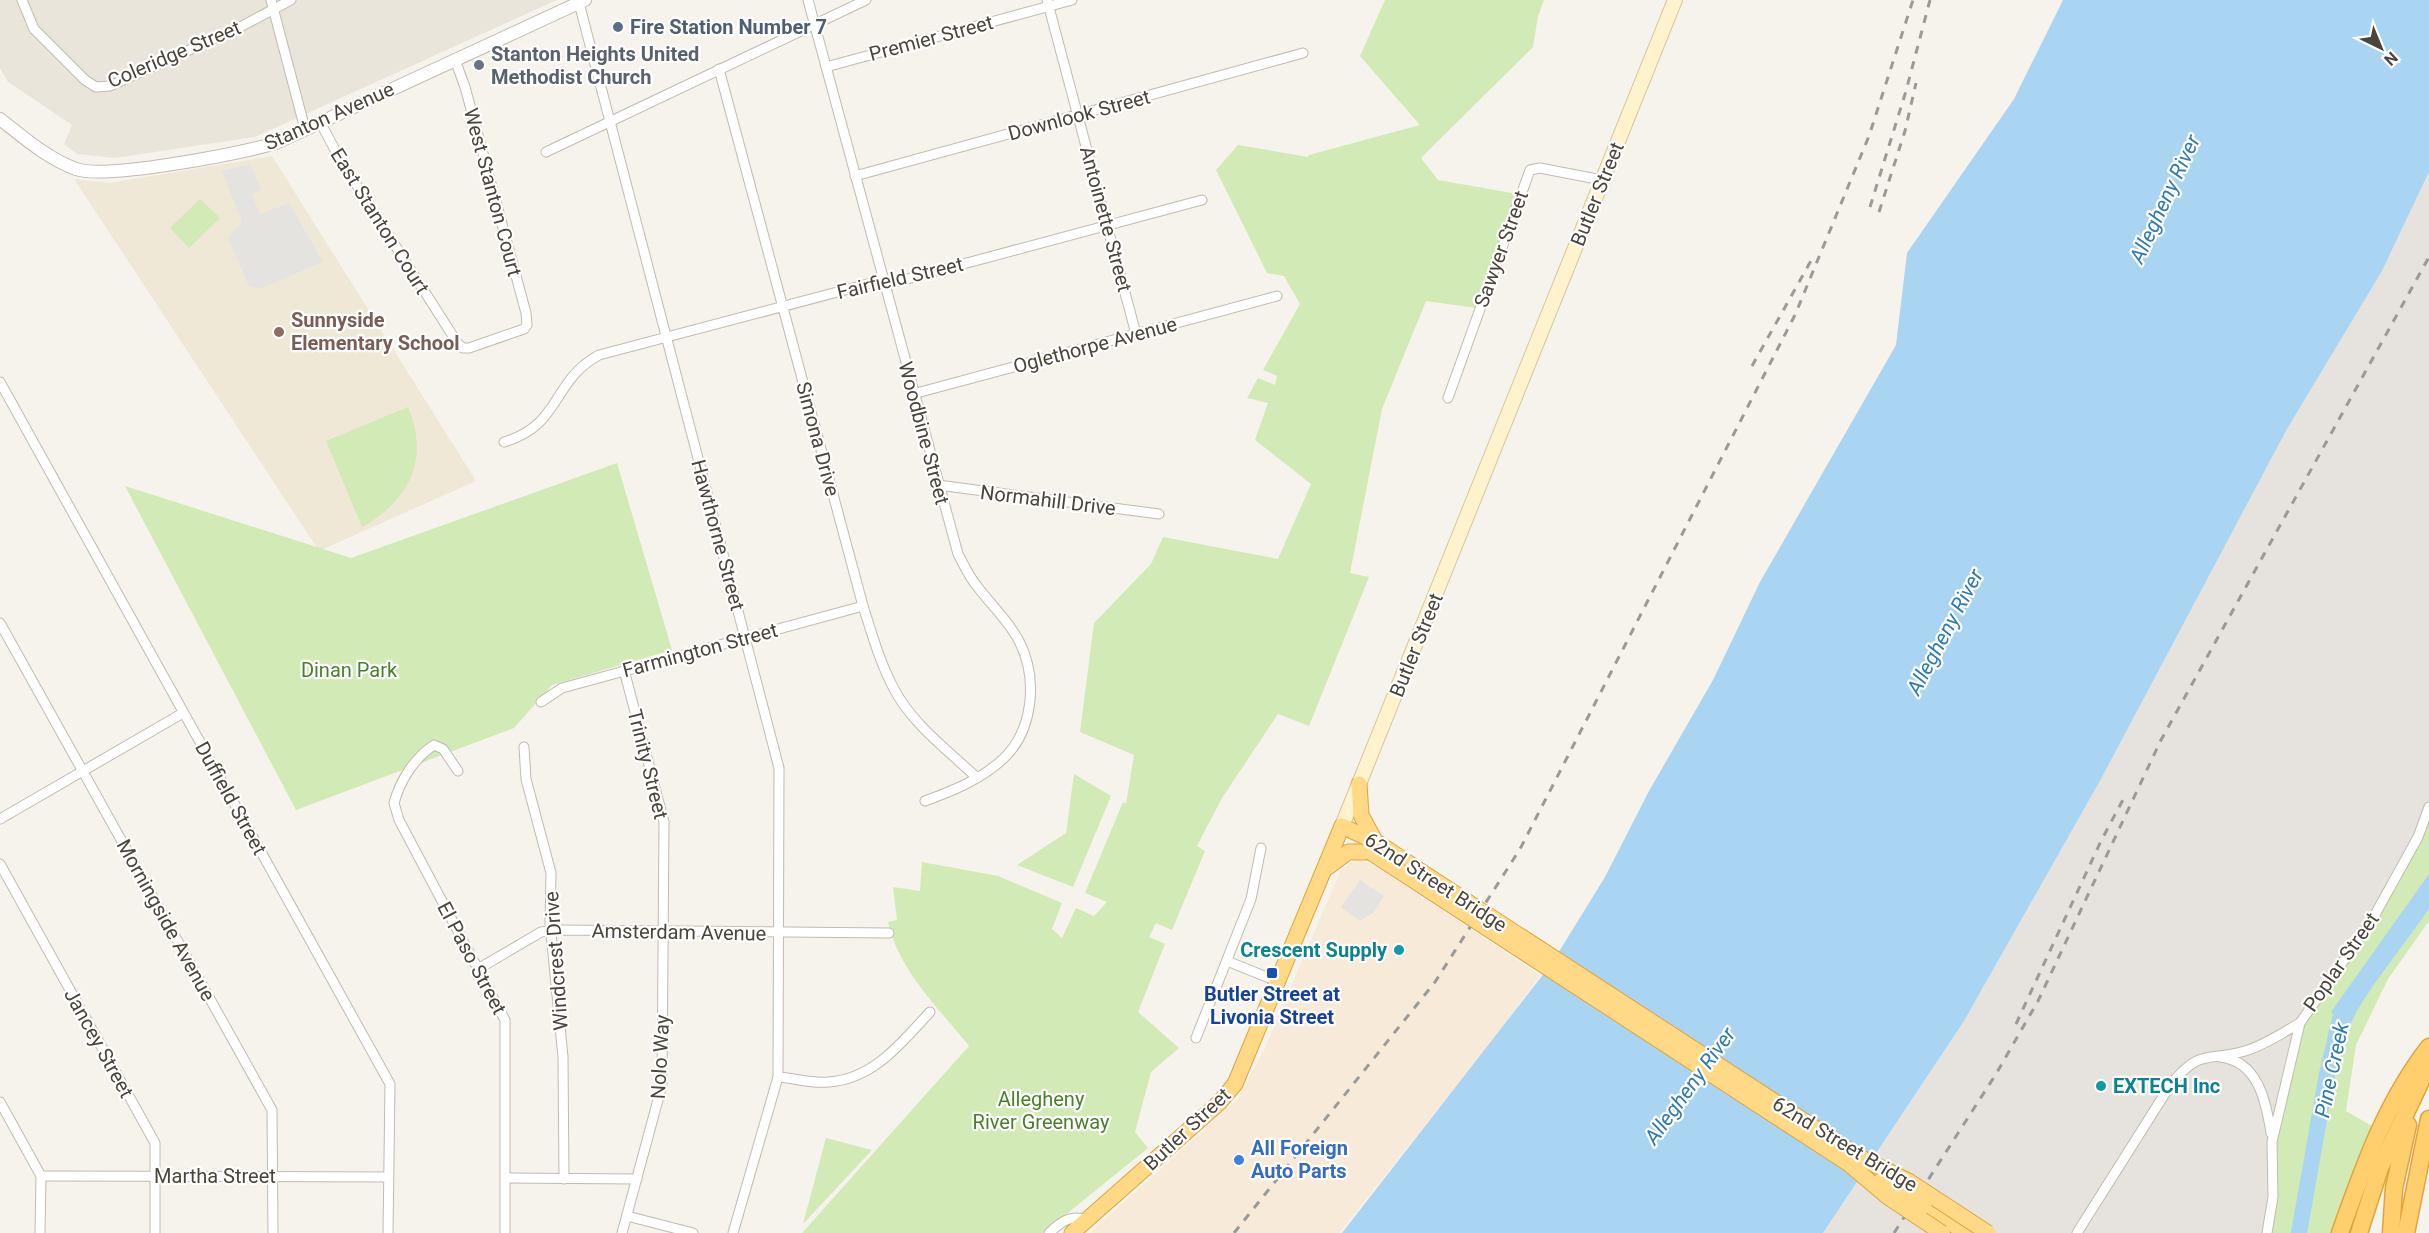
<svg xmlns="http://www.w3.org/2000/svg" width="2429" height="1233" viewBox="0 0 2429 1233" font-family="Roboto,sans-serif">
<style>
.residential{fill:#eae5da}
.commercial{fill:#f7ead8}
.industrial{fill:#e6e2dd}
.education{fill:#efe8d6}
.green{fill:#d2eab5}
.parking{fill:#e5e3e0}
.water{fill:#a9d4f2}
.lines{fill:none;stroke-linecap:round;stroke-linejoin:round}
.river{stroke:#a9d4f2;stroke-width:16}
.minor-casing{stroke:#c2bbae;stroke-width:11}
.tertiary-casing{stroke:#c2bbae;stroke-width:14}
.secondary-casing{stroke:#d6c79b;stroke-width:16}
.trunk-casing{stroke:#e0a43c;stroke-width:17}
.motorway-casing{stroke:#e0a43c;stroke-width:19}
.minor{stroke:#fff;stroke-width:9}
.tertiary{stroke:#fff;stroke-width:12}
.secondary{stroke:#fff3cd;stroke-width:14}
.trunk{stroke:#ffd985;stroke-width:15}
.motorway{stroke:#ffcf6e;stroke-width:16}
.rail{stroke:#9a9a9a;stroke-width:3;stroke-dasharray:8 8;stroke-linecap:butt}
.trunk-bridge-casing{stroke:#e0a43c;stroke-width:17;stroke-linecap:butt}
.trunk-bridge{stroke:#ffd985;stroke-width:15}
.service-dot{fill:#5c6f8a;stroke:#fff;stroke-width:2}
.worship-dot{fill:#6b7280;stroke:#fff;stroke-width:2}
.education-dot{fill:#8d6e63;stroke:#fff;stroke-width:2}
.culture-dot{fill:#0f9aa8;stroke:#fff;stroke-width:2}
.transit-dot{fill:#1a4fb4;stroke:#fff;stroke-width:2}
.shop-dot{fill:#3f7fe0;stroke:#fff;stroke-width:2}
.labels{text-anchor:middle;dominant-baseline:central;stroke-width:4.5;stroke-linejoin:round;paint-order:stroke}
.service-label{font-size:20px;font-weight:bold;fill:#4e5e75;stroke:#fff;text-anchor:start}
.street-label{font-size:20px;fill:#4b4439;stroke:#fff}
.worship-label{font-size:20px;font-weight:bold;fill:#5b616d;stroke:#fff;text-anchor:start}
.education-label{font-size:20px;font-weight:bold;fill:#785e54;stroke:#fff;text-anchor:start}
.park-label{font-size:20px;fill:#4a7f2a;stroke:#fff}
.culture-label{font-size:20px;font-weight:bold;fill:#0d838f;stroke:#fff;text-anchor:end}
.transit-label{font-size:20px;font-weight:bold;fill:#164399;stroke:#fff}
.shop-label{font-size:20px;font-weight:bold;fill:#366cbe;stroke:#fff;text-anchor:start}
.water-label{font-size:21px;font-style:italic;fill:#2e7ab2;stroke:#fff}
</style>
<rect width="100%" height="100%" fill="#f6f3ec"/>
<path class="residential" d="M0,0H557L255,137L115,158L77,154L64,144L72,125L8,82L0,68Z"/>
<path class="commercial" d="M1360,860L1374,865L1540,975L1493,1040L1339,1233H1090L1236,1101L1264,1050L1340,872L1349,863Z"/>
<path class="industrial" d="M2429,172V823L2279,1233H1823L1964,1021L2101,779L2287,429L2382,271Z"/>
<path class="education" d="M272,156L476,481L319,551L74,179L109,183Z"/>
<g class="green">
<path d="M1385,0H1544L1538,16L1533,47L1421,158L1438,180L1518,194L1476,308L1426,301L1382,409L1350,573L1369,577L1309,726L1278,714L1222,798L1197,846L1205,851L1172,930L1156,923L1149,937L1165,944L1138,1012L1179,1048L1151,1072L1135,1132L1148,1148L1043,1233H802L969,1046C938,1007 899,971 888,922L897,920L893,887L920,891L922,862L998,876L1062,903L1052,929L1062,938L1076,908L1094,916L1107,902L1085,893L1123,802L1126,804L1134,755L1080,732L1094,623L1151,564L1163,537L1278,559L1311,484L1255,440L1268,403L1247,398L1258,378L1275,385L1277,376L1263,370L1300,304L1284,276L1267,273L1216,170L1238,145L1308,157L1309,155L1420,125L1360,56Z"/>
<path d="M200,199L220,218L189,248L170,228Z"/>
<path d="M408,407C430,459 409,501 362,527L326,441Z"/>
<path d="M617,463L672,650L552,685L514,728L296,810L125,486L351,558Z"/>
<path d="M1074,774L1111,796L1073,887L1017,865L1066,833Z"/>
<path d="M2429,807V921L2388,979L2356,1045L2346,1111L2372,1126L2333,1233H2267L2272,1142L2300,1023L2372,920Z"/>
<path d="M826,1138L872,1150L803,1224Z"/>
</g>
<g class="parking">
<path d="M250,164L261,190L252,194L260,214L289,203L323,262L260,289L249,286L228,238L242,222L222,171Z"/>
<path d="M1360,880L1384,896L1374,912L1360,921L1341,907Z"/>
</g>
<g class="water">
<path d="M2063,0H2429V172L2382,271L2287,429L2101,779L1964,1021L1823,1233H1342L1552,963L1605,877L1649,791L1713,680L1760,582L1896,345L1907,253L2014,99Z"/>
<path d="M2429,874V909L2375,983L2357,1010L2349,1027L2331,1012Z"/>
</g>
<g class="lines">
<path class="river" d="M2299,1233L2327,1074L2340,1019L2353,1002"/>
<g class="minor-casing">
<g id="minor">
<path d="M22,0L34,29L85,80L96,87L110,86L240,27L291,0"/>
<path d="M271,0L305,129"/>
<path d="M808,0L958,554C964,565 969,577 977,586C990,604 1009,621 1019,641C1038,678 1034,731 1002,760C980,780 952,791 925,801"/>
<path d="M1047,0L1136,334"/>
<path d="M579,3L779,768L778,1077L733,1233"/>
<path d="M826,67L1072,0"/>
<path d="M719,69L863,606C872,634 880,663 894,689C913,725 948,750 976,777"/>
<path d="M320,122L340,159L458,344L463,348H469L524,329L527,325L526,313L465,87L455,60"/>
<path d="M546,152L866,0"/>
<path d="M855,176L1303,53"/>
<path d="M0,382L390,1084L388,1233"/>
<path d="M913,394L1277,296"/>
<path d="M1448,398L1530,170L1540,168L1602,180"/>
<path d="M504,442C562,425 551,381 599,355L883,280L896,282L1202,200"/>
<path d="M938,485L1159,514"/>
<path d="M0,623L272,1110L273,1233"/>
<path d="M541,702L562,688L863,606"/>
<path d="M524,747L526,779L551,873L550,923L563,1057L564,1179"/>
<path d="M458,771L443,749L434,745C414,758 400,781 394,803L399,820L505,1020V1233"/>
<path d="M0,819L183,713"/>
<path d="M0,864L155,1143V1233"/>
<path d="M1227,961L1279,982"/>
<path d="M478,969L541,932L558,930L889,933"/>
<path d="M1196,1038L1251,899L1261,848"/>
<path d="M2220,1057C2258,1061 2266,1101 2271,1133"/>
<path d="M778,1077C794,1078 812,1084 829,1082C874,1079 902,1042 930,1012"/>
<path d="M0,1102L41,1176L40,1233"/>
<path d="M41,1176L388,1177"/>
<path d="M506,1178L637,1179"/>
<path d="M627,1216L693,1233"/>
<path d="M622,1233L662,1085L664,822L624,670"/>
<path d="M1049,1233C1061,1222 1070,1214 1087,1220"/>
<path d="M2077,1233L2171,1084C2201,1048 2206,1062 2245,1051C2265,1045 2282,1033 2300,1023"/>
<path d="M2267,1233L2273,1197L2272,1142L2300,1023L2372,920L2418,837L2429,807"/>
</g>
</g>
<g class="tertiary-casing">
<path id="tertiary" d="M0,119C23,137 48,159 76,169C106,180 241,153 276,143L585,0"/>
</g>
<g class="secondary-casing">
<path id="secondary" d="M1342,826L1675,0"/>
</g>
<g class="trunk-casing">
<g id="trunk">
<path d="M1359,784L1361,815L1374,839"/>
<path d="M1342,826L1378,843L1448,889"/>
<path d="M1328,867L1348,852H1370"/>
<path d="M1924,1206L1966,1233"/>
<path d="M1072,1233L1219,1103L1235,1084L1342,826"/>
</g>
</g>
<g class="motorway-casing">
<g id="motorway">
<path d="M2340,1233C2363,1168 2386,1102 2429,1047"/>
<path d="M2359,1233L2380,1168L2429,1064"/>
<path d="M2391,1233L2394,1188L2408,1125"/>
<path d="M2406,1233L2429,1119"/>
</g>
</g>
<use href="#minor" class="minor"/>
<use href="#tertiary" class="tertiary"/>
<use href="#secondary" class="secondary"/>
<use href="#trunk" class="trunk"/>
<use href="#motorway" class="motorway"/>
<g class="rail">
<path d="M1870,207L1906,91L1930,0"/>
<path d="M1879,212L1905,131L1916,83"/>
<path d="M1752,366L1812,259"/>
<path d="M2016,1024L2101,841L2126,794"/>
<path d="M1234,1233L1435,982L1520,849L1795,315L1869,136L1913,0"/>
<path d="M1894,1233L1996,1074L2038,1001L2161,740L2429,257"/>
</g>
<g class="trunk-bridge-casing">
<g id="trunk-bridge">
<path d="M1370,852L1849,1164L1888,1197L1942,1233"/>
<path d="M1448,889L1861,1158L1910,1182L1988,1233"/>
<path d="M1880,1182L1924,1206"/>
</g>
</g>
<use href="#trunk-bridge" class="trunk-bridge"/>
</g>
<circle class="service-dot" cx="618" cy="27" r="6"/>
<circle class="worship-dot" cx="479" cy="65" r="6"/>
<circle class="education-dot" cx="279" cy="332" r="6"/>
<g class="culture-dot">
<circle cx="1399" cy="950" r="6"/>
<circle cx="2101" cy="1086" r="6"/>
</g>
<rect class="transit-dot" x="1266" y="967" width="12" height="12" rx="3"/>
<circle class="shop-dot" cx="1239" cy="1160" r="6"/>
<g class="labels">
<g class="service-label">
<text x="630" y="27">Fire Station Number 7</text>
</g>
<g class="street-label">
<text transform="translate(931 38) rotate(-15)">Premier Street</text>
<text transform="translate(174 54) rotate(-23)">Coleridge Street</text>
<text transform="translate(1079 115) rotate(-15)">Downlook Street</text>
<text transform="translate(329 116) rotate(-24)">Stanton Avenue</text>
<text transform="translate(493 192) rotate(75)">West Stanton Court</text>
<text transform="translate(1597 194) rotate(-68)">Butler Street</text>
<text transform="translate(1106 219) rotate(75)">Antoinette Street</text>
<text transform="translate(380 221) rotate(58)">East Stanton Court</text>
<text transform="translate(1501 249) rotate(-70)">Sawyer Street</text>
<text transform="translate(900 278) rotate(-13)">Fairfield Street</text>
<text transform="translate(1095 345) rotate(-15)">Oglethorpe Avenue</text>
<text transform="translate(924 433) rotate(75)">Woodbine Street</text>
<text transform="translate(818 439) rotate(75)">Simona Drive</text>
<text transform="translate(1048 500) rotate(7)">Normahill Drive</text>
<text transform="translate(718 535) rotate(75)">Hawthorne Street</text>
<text transform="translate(1416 645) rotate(-68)">Butler Street</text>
<text transform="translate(700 650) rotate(-15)">Farmington Street</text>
<text transform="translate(648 764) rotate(76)">Trinity Street</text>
<text transform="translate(231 798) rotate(61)">Duffield Street</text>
<text transform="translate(1436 882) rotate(33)">62nd Street Bridge</text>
<text transform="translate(166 920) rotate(61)">Morningside Avenue</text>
<text transform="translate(679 932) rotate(1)">Amsterdam Avenue</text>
<text transform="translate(472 958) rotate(62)">El Paso Street</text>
<text transform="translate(556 961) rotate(-94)">Windcrest Drive</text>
<text transform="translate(2341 962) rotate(-55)">Poplar Street</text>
<text transform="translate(99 1043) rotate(61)">Jancey Street</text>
<text transform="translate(660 1057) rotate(-87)">Nolo Way</text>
<text transform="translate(1187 1129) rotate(-43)">Butler Street</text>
<text transform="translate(1845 1144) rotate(31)">62nd Street Bridge</text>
<text x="215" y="1176">Martha Street</text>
</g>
<g class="worship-label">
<text x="491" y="54">Stanton Heights United<tspan x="491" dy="23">Methodist Church</tspan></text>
</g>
<g class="education-label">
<text x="291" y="320">Sunnyside<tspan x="291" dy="23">Elementary School</tspan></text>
</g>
<g class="park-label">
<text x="349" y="670">Dinan Park</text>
<text x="1041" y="1099">Allegheny<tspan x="1041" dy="23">River Greenway</tspan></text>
</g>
<g class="culture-label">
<text x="1387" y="950">Crescent Supply</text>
<text x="2113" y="1086" text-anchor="start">EXTECH Inc</text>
</g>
<g class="transit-label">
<text x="1272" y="994">Butler Street at<tspan x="1272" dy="23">Livonia Street</tspan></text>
</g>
<g class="shop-label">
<text x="1251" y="1148">All Foreign<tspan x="1251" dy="23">Auto Parts</tspan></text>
</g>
<g class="water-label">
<text transform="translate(2165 199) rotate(-65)">Allegheny River</text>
<text transform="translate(1945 632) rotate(-62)">Allegheny River</text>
<text transform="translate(2332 1070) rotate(-78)">Pine Creek</text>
<text transform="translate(1690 1086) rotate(-54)">Allegheny River</text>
</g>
</g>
<g transform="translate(2381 48) rotate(137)" stroke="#ffffff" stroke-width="4.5" paint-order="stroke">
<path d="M0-4.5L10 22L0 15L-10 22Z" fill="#4b4439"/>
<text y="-9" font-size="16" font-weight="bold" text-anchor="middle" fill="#4b4439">N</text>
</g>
</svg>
